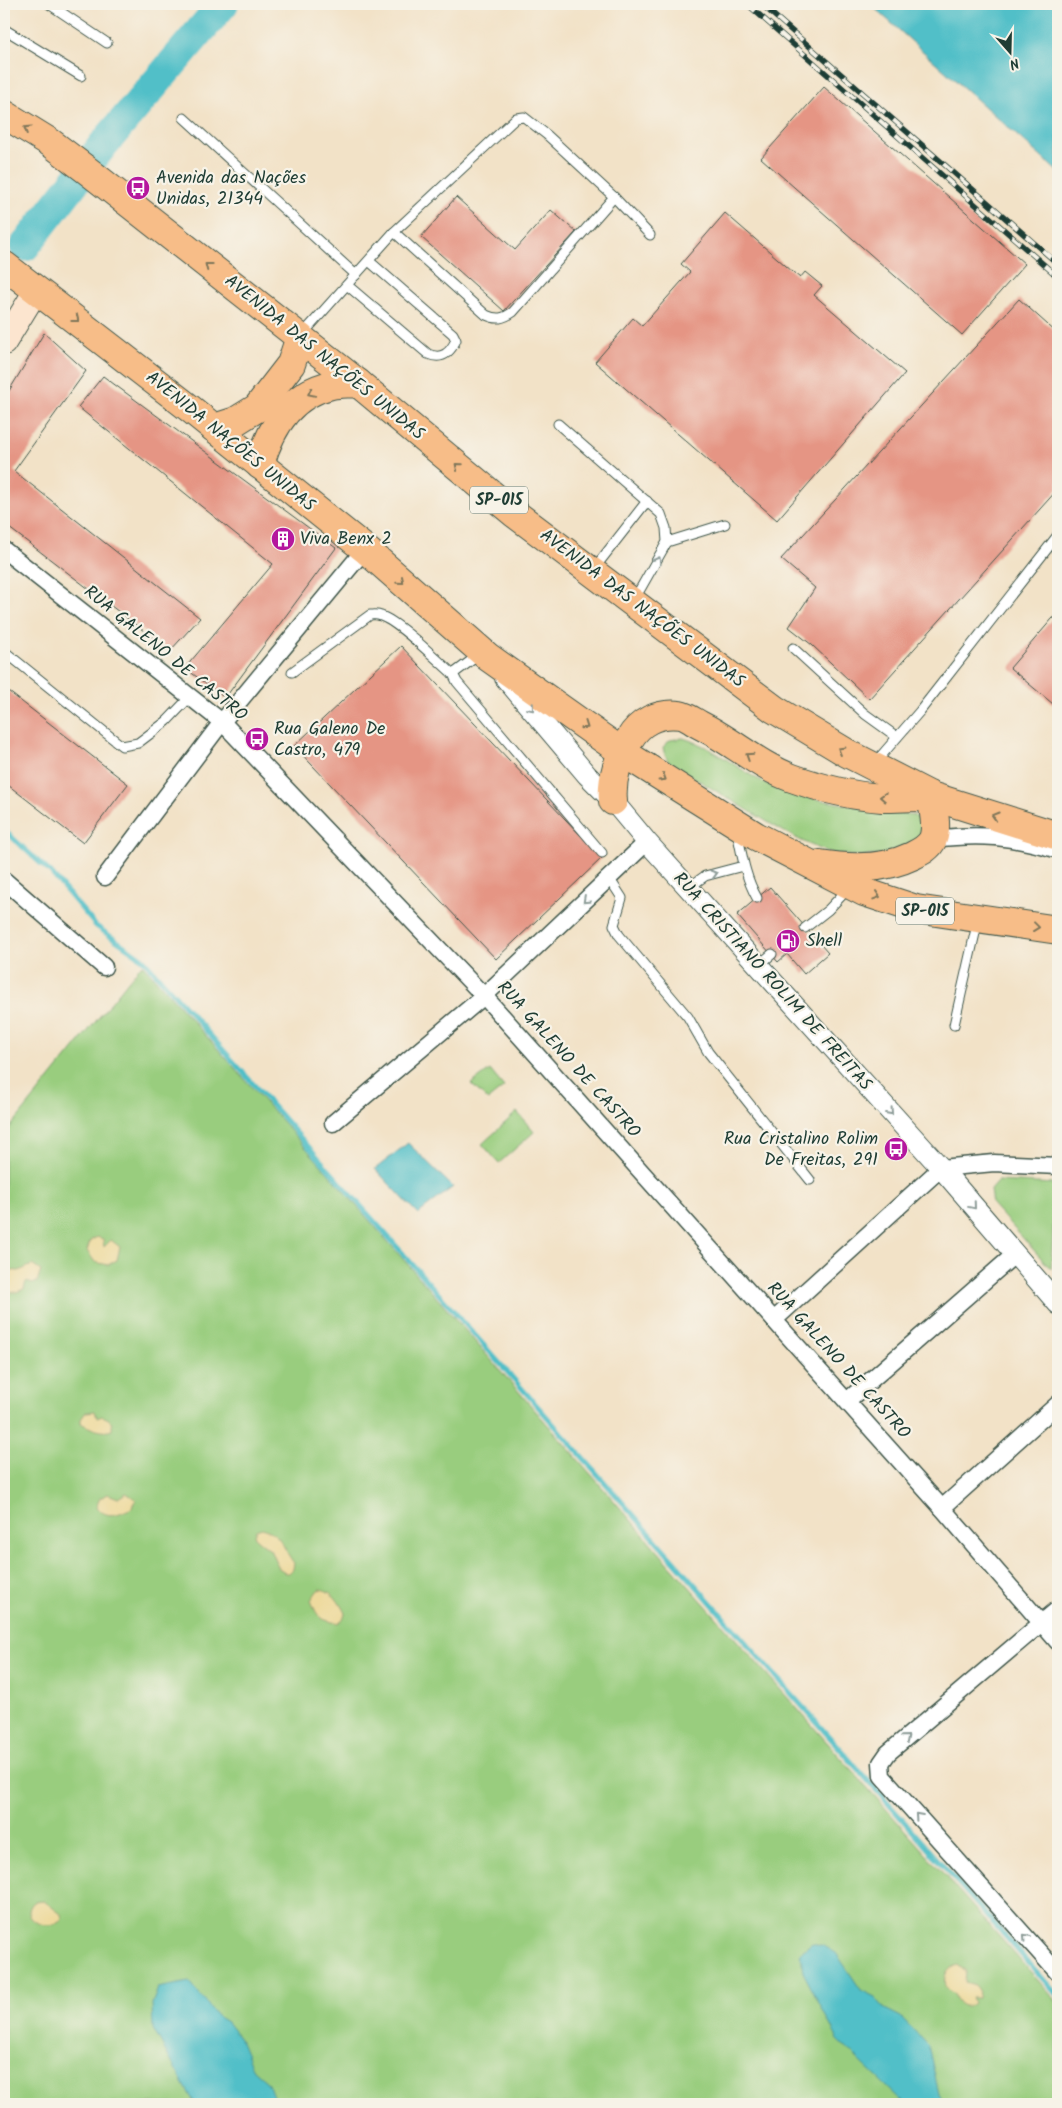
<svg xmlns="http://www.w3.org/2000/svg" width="1062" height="2108" viewBox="0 0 1062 2108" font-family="Kalam,sans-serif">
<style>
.green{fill:#99cd7e;stroke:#5c8559}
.sand{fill:#eeda9e;stroke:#868c69}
.water{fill:#51bfc8;stroke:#387e7e}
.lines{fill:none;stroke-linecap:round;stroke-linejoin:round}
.stream{stroke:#51bfc8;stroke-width:5}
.river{stroke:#51bfc8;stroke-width:31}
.building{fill:#e59584}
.service-casing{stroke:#3f564a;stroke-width:11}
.minor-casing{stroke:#3f564a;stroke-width:19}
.tertiary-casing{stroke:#3f564a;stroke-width:22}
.secondary-casing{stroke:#3f564a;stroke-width:26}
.trunk-casing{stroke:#3f564a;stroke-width:30}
.service{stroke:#fff;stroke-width:9}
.minor{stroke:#fff;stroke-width:16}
.tertiary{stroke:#fff;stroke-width:20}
.secondary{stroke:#fce5cf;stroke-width:24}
.trunk{stroke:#f7bd88;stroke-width:28}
.rail-casing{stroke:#1f3d34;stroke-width:5.5}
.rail{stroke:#f7f3e8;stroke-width:4;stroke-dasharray:11;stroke-linecap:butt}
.oneway{stroke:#80775a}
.oneway2{stroke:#8f9e9a}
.labels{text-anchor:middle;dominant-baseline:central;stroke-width:4.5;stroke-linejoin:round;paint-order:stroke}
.shield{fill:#f7f3e8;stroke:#60746a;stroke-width:1}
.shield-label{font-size:16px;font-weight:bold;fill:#1f3d34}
.poi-label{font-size:18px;fill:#1f3d34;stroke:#f7f3e8;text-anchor:start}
.street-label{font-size:18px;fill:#1f3d34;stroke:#f7f3e8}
</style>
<rect width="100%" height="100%" fill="#f7f3e8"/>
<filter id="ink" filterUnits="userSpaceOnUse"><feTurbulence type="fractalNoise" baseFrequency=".02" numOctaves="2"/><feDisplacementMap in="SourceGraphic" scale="10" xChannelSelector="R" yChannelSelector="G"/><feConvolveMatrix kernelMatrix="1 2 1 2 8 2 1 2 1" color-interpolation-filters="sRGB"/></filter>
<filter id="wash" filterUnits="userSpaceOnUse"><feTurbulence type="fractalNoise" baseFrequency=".0096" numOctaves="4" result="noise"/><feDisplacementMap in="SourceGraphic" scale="20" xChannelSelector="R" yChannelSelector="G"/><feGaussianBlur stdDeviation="1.12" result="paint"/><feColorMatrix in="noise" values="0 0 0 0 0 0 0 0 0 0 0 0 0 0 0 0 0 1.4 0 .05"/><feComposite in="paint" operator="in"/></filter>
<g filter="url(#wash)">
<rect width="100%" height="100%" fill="#f2e2c7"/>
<g class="green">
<path d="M683,738C716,747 742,774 774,787C815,803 870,807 913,815C937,829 906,851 890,854C871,856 847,857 829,852C801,843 776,827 751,812C724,796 697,779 669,763L664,752L663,747L670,740Z"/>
<path d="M142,964L321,1165L670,1565L1058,2003V2104H4V1135Z"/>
<path d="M490,1070L504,1087L488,1100L471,1084Z"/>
<path d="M517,1112L534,1132L499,1163L482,1144Z"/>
<path d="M998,1181L1055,1184L1051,1269L992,1204L990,1190Z"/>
</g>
<g class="sand">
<path d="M97,1237L103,1239L104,1247L111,1240L120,1247L117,1260L108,1265L95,1262L87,1251L90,1241Z"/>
<path d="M32,1265L41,1271L37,1282L33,1284L26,1282L24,1289C15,1293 12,1294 4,1288V1273L6,1270L19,1271Z"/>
<path d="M95,1411L97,1418L102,1416C110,1419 113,1421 112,1430C103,1434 89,1428 81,1423V1419L86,1412Z"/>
<path d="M126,1493L136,1499L132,1508C118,1514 108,1520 96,1507L100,1498L108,1494L118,1498Z"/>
<path d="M262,1528C283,1534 282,1548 294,1563L293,1569L289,1573H285L280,1570L270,1550L256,1539L254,1534L256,1530Z"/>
<path d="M321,1589C334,1592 339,1602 345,1613L343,1619L338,1623C320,1620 317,1617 311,1600L317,1591Z"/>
<path d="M44,1901L61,1914L62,1920C59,1922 55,1925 51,1925C36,1926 21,1915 34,1902Z"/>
<path d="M958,1965L966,1972L965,1982L975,1985L979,1990L978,1998H971L973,2003C964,2011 956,2002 954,1993C938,1990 944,1967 958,1965Z"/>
</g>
<g class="water">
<path d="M870,4H1058V172Z"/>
<path d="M408,1143L453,1187L418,1214L375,1169Z"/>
<path d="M812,1943L824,1946L836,1953L861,1990L875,1997L885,2009L901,2017L928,2045L939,2094L944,2104H905L838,2040L803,1972L800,1953Z"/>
<path d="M189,1982L217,2016L227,2022L240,2039L253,2070L268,2083L276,2104H195L153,2029L152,2004L158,1988Z"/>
</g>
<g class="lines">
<path class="stream" d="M4,830L51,873L96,926L143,959L1058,1996"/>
<path class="river" d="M25,246L103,145L223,4"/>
</g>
<g id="blocks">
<g class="building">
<path d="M824,87L1025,264L962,335L761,158Z"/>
<path d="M456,197L515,250L551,210L576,232L504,311L421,237Z"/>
<path d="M725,213L800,278L805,272L822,286L814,295L905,373L777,520L595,362L633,318L642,326L690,272L681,264Z"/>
<path d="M1019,299L1058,334V489L869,699L812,645L789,627L815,588L781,559Z"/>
<path d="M44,333L86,371L14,471L200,618L170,651L4,524V399Z"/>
<path d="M103,376L336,548L225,698L185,668L273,564L78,407Z"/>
<path d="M1058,612V698L1053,704L1010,668Z"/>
<path d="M401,646L602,858L496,959L294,746Z"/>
<path d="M4,688L128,784L83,843L4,782Z"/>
<path d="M770,887L828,953L804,974L787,954L778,962L737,915Z"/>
</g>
</g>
</g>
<g filter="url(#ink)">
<use href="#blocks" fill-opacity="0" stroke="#3f564a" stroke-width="1"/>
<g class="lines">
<g class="service-casing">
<g id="service">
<path d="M49,4L107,43"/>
<path d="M4,29L81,76"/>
<path d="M184,118L356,275"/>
<path d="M394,232L486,315C497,320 503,319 513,312L614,197"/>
<path d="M347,285L428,354C442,360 450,353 456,340L453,334L369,261"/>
<path d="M301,336L394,232L516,118L524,117L547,135L614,197L650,235"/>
<path d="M558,424L661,514L666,528L667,542L634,600"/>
<path d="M667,542L725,524"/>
<path d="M593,570L647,501"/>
<path d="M793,648L865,714L897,737"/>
<path d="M4,651L122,746L138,743L167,721L190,697"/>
<path d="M480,654L453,674L457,682L602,853"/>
<path d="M292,672L370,615C374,615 377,614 381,616C399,622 437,660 453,674"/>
<path d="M874,764L920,711L1058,535"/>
<path d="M737,831C742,855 745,877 757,898"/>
<path d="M609,878L622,898L614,925L619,935L688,1017L708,1052L810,1180"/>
<path d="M688,888L705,876L743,866"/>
<path d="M805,928L828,910L849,888"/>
<path d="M758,966L772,954"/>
<path d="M954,1025L978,920"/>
</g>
</g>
<g class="minor-casing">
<g id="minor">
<path d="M4,550L222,722L484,996L942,1508L1058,1642"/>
<path d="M933,839C981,833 1011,836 1058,850"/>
<path d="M105,877L222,722L365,549"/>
<path d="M4,880L104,967"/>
<path d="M333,1123L484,996L647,842"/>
<path d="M774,1320L941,1168L994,1163L1058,1166"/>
<path d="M847,1401L1014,1255"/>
<path d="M942,1508L1058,1404"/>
<path d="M1058,1609L888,1753L881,1763L882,1776L1058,1973"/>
</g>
</g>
<g class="tertiary-casing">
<path id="tertiary" d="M505,678L587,775L613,801L647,842L941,1168L1058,1304"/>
</g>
<g class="secondary-casing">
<path id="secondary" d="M4,343L37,289"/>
</g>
<g class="trunk-casing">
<g id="trunk">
<path d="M4,114L51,143L88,171L358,383L514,513L774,709L847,753L931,796L1058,836"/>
<path d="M4,265L188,407L365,549L488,657L622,752L756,836L864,892L916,909L1058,930"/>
<path d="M214,428L236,421L257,408L291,364L300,337"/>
<path d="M260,465C270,428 291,394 331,385C340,383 349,384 358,383"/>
<path d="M613,801C611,778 618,760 629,740C639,722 658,712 680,715C687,716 694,722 700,725C732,741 759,766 792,778C820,788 853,796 882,798C897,798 912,797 927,797"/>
<path d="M820,864C851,869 883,870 912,856C920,852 929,848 933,839C938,826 933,809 931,796"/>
</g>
</g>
<use href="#service" class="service"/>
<use href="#minor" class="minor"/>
<use href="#tertiary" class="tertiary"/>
<use href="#secondary" class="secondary"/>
<use href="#trunk" class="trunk"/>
<g class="rail-casing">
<g id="rail">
<path d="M747,4L1058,277"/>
<path d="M761,4L1058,264"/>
</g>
</g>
<use href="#rail" class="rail"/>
</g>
<defs><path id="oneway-chevron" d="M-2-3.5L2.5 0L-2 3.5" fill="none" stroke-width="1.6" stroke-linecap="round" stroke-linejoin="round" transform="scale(1.25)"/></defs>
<g class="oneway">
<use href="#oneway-chevron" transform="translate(27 129) rotate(-148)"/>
<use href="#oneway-chevron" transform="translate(208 266) rotate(-142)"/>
<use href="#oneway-chevron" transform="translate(76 319) rotate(38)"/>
<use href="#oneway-chevron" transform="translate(311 393) rotate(154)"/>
<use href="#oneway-chevron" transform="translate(458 466) rotate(-140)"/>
<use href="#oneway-chevron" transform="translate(401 581) rotate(41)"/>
<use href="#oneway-chevron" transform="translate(585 726) rotate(35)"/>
<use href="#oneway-chevron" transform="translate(841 750) rotate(-149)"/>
<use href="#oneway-chevron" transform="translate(749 756) rotate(-147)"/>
<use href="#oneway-chevron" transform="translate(663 778) rotate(32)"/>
<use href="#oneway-chevron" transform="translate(883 797) rotate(-177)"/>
<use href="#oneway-chevron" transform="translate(995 816) rotate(-163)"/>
<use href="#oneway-chevron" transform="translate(877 896) rotate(18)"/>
<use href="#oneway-chevron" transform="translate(1036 927) rotate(7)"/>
</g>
<g class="oneway2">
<use href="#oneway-chevron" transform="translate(658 560) rotate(-61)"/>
<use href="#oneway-chevron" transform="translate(531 708) rotate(50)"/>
<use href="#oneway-chevron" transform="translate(714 874) rotate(-16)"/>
<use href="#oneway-chevron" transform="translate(586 900) rotate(137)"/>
<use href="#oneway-chevron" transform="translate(890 1112) rotate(48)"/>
<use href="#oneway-chevron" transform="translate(973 1206) rotate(50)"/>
<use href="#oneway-chevron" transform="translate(906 1738) rotate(-40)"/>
<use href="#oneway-chevron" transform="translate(918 1816) rotate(-132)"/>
<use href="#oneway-chevron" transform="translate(1026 1937) rotate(-132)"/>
</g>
</g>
<defs>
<g id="bus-disc" transform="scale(1.25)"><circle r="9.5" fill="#b5179e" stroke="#f7f3e8"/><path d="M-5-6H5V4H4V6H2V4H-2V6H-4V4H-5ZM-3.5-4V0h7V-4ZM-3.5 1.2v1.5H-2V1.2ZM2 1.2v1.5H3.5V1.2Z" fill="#fff"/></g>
<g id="building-disc" transform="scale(1.25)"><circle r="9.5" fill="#b5179e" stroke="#f7f3e8"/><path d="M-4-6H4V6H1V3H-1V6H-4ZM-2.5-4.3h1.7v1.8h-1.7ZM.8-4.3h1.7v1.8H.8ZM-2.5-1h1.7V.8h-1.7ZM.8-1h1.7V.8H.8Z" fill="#fff"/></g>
<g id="fuel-disc" transform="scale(1.25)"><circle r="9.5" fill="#b5179e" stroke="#f7f3e8"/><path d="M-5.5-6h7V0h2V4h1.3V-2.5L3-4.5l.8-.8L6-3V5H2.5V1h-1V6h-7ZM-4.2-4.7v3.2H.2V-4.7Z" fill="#fff"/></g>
</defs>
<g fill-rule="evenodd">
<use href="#bus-disc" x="138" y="188"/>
<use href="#building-disc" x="283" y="539"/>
<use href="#bus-disc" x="257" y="739"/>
<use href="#fuel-disc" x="788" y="941"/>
<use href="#bus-disc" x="896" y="1149"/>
</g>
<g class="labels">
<g class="shield">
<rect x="470" y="486.5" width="58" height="27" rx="4"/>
<rect x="896" y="897.5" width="58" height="27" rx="4"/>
</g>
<g class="shield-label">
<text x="499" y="500">SP-015</text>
<text x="925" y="911">SP-015</text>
</g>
<g class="poi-label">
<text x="156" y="178">Avenida das Nações<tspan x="156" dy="21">Unidas, 21344</tspan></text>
<text x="300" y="539">Viva Benx 2</text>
<text x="274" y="729">Rua Galeno De<tspan x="274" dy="21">Castro, 479</tspan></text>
<text x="806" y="941">Shell</text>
<text x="878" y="1139" text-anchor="end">Rua Cristalino Rolim<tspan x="878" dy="21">De Freitas, 291</tspan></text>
</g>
<g class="street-label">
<text transform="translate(324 358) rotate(39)">AVENIDA DAS NAÇÕES UNIDAS</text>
<text transform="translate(230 442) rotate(39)">AVENIDA NAÇÕES UNIDAS</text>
<text transform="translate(642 609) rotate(37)">AVENIDA DAS NAÇÕES UNIDAS</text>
<text transform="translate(165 654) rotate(39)">RUA GALENO DE CASTRO</text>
<text transform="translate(772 982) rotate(48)">RUA CRISTIANO ROLIM DE FREITAS</text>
<text transform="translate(568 1060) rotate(48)">RUA GALENO DE CASTRO</text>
<text transform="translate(838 1361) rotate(48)">RUA GALENO DE CASTRO</text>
</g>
</g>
<rect width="1062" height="2108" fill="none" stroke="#f7f3e8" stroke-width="20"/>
<g transform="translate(1010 52) rotate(160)" stroke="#f7f3e8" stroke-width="4" paint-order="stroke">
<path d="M0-4L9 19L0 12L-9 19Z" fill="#1f3d34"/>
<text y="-8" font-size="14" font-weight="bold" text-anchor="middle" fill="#1f3d34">N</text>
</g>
</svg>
